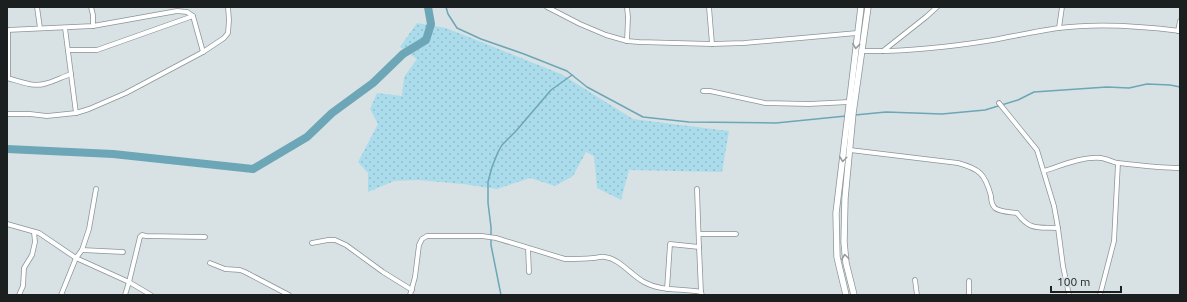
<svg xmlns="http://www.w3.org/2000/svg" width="1187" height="302" viewBox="0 0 1187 302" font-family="Ubuntu,sans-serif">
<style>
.grass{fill:url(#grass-dots)}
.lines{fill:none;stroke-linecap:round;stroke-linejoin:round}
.stream{stroke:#6ca6b7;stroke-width:1.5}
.river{stroke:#6ca6b7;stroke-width:8}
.minor-casing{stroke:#8b9598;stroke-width:5.5}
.secondary-casing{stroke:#8b9598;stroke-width:7}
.minor{stroke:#fff;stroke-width:4}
.secondary{stroke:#fff;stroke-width:5.5}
.oneway{stroke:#989a9b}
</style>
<defs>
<pattern id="grass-dots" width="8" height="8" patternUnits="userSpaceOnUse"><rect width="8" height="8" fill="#aadcec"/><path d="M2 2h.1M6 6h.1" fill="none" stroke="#92bcca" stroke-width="1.8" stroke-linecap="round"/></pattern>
</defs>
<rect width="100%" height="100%" fill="#d8e2e5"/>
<path class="grass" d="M417,23L446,28L561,74L633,119L729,131L722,172L629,170L621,200L597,188L594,156L586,152L573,176L555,186L530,178L497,189L463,184L418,180L394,181L368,192V173L358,162L378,124L370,109L377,93L402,96L404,77L417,59L400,47Z"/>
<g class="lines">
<g class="stream">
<path d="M446,7L448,14L457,28L481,39L524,54L567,71L587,87L643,117L689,122L776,123L846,116"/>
<path d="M855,115L886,112L942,114L985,110L1018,100L1034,92L1107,87L1129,88L1147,84L1170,85L1180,87"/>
<path d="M501,295L491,245V227L488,203V182L492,167L498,152L502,145L516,131L551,90L572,75"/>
</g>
<path class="river" d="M7,149L113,154L253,169L307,137L332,113L373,83L403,54L426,40L431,24L428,7"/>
<g class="minor-casing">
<g id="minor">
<path d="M37,7L40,28"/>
<path d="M91,7L93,15V26"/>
<path d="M547,7L580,24L606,35L627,41L639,42L712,44L744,43L857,33"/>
<path d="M709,7L712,44"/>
<path d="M65,28L76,113"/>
<path d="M1059,28L1062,7"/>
<path d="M7,30L93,26L177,11L187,12L193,16L203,52"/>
<path d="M1178,31L1180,21"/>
<path d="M627,41L628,17L627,7"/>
<path d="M68,50H97L193,16"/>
<path d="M862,51C906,52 950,47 993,40C1015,36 1037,31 1059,28C1098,23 1141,26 1180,31"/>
<path d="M883,51L926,17L937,7"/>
<path d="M7,78C19,81 32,87 44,84C53,82 62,77 71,74"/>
<path d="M8,78V30"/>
<path d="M703,91H710L765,103L809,104L849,102"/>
<path d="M999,103L1037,150L1054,206L1058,228L1063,266L1069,295"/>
<path d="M7,114H30L47,116L76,113L89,109L126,93L203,52L224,38L228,33L229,20L228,7"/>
<path d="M850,150L958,163C980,169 985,174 991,196C991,200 992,205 995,208C1000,212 1010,212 1017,213C1030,231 1038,227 1058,228"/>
<path d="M1044,171C1060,166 1083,156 1101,158C1107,159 1113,162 1118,163C1139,165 1159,168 1180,168"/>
<path d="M697,189L699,247L701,292"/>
<path d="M7,224L39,233L76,258L129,282L151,295"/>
<path d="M699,234H736"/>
<path d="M312,243L328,240H335L346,245L383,272L412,290"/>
<path d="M528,248L529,272"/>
<path d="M82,250L123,252"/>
<path d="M210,263L225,269L240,270L245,272L289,295"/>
<path d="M915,280L917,295"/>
<path d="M667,289L670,244L699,247"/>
<path d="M19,295L23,286L24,268L32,255L35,242L34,232"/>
<path d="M61,295L76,258L82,250L89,229L96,189"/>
<path d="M125,295L129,282L140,237L142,235L146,236L205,237"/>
<path d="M410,295L415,277L419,245L422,239L427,236H482L496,238L565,259C574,259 583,259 593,258C596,258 601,256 605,257C620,259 631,275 644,282C662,292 682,288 701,292L702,295"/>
<path d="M969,295V281"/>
<path d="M1100,295L1114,241L1118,163"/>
</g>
</g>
<g class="secondary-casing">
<g id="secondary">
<path d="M846,295L837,257L836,213L861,7"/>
<path d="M854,295L846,263L844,242L845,198L853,113L868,7"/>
</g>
</g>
<use href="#minor" class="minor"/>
<use href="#secondary" class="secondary"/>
</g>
<defs><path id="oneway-chevron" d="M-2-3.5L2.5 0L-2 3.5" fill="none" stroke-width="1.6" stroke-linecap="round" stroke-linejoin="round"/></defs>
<g class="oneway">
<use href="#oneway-chevron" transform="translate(856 46) rotate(96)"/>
<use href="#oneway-chevron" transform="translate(843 159) rotate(97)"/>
<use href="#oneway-chevron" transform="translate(845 257) rotate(-97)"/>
</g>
<rect width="1187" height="302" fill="none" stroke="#1b1f20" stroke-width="16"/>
<path d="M1051 286v6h70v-6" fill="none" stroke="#1b1f20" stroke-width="2"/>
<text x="1057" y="286" font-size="12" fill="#1b1f20" stroke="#d8e2e5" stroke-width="3" paint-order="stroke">100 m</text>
</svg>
